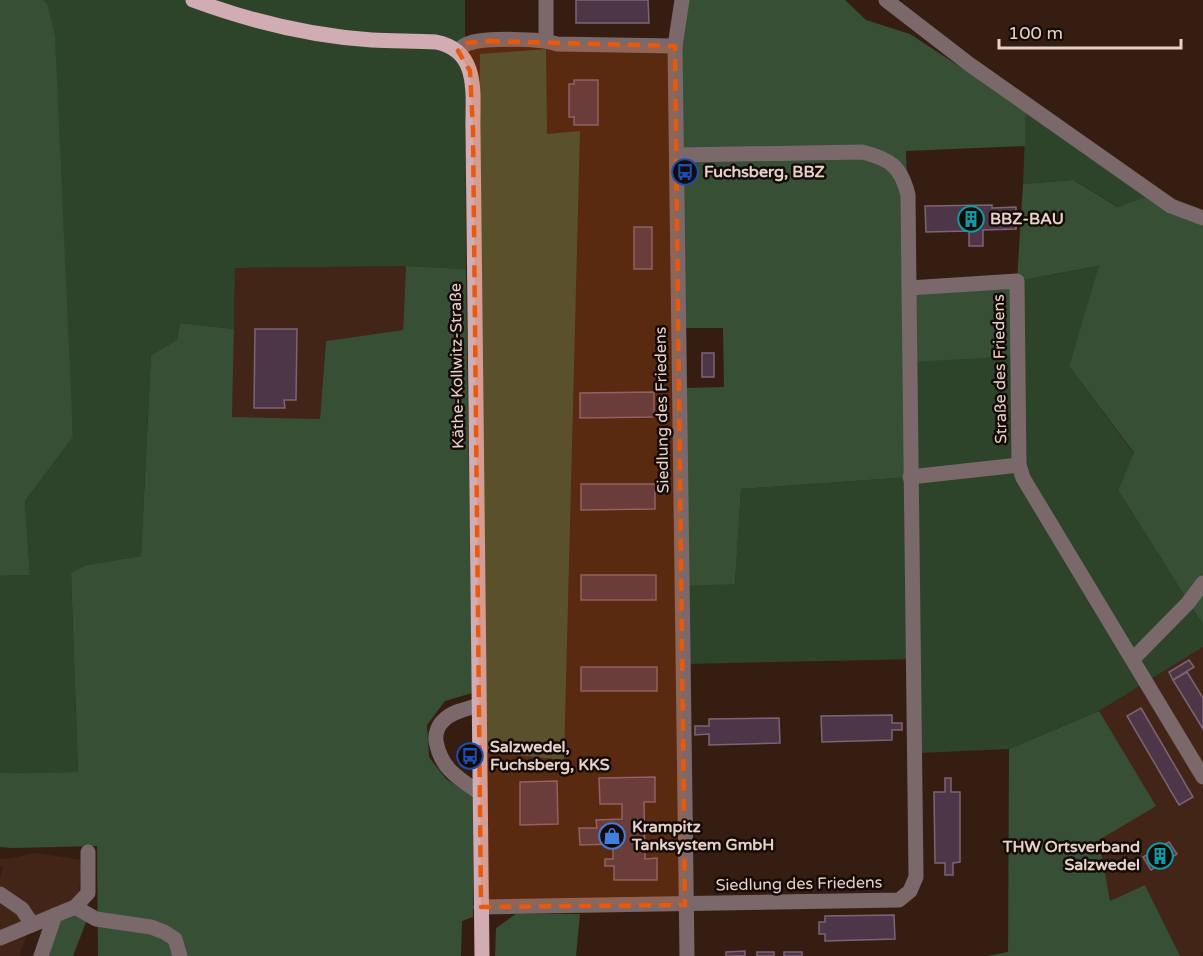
<svg xmlns="http://www.w3.org/2000/svg" width="1203" height="956" viewBox="0 0 1203 956" font-family="'Varela Round',sans-serif">
<style>
.built{fill:#432517}
.green{fill:#2d442b}
.forest{fill:#374f35}
.building{fill:#4d3647;stroke:#7d6376;stroke-width:1.5}
.lines{fill:none;stroke-linecap:round;stroke-linejoin:round}
.minor{stroke:#7a686b;stroke-width:15}
.major{stroke:#d2acb3;stroke-width:15}
.marked{fill:#e8590c;fill-opacity:0.2;stroke:#e8590c;stroke-width:4.5;stroke-dasharray:12 8;stroke-linejoin:round}
.labels{text-anchor:middle;dominant-baseline:central;stroke-width:5;stroke-linejoin:round;paint-order:stroke}
.poi-label{font-size:16px;font-weight:bold;fill:#e4d2cb;stroke:#150a06;text-anchor:start}
.street-label{font-size:16px;fill:#e4d2cb;stroke:#150a06}
</style>
<rect width="100%" height="100%" fill="#361d12"/>
<g class="built">
<path d="M406,266L403,330L326,341L320,419L232,417L235,268Z"/>
<path d="M1203,647V951L1200,956H1180L1145,885L1110,901L1098,840L1155,805L1099,711Z"/>
<path d="M36,853L83,860L76,911L28,931L19,956H0V878L3,867L0,866V858L7,859Z"/>
</g>
<g class="green">
<path d="M42,0H465L466,269L406,266L235,268L234,329L180,323L177,340L151,355L141,556L86,565L71,574L78,772L0,773V576L30,575L25,501L73,437L47,3Z"/>
<path d="M1026,110L1145,197L1119,207L1073,180L1023,184Z"/>
<path d="M1100,266L1069,366L1134,454L1118,490L1203,625V647L1099,711L1009,749L919,753V659L686,664L685,586L735,583L741,489L910,477V362L1017,281Z"/>
</g>
<g class="forest">
<path d="M0,0H42L47,3L55,36L73,437L25,501L30,575L0,576Z"/>
<path d="M686,0H845L866,20L910,34L1026,110L1025,146L906,151L910,288L1017,281L1023,184L1073,180L1118,207L1145,197L1203,223V625L1118,490L1134,453L1069,366L1099,266L1017,281L1018,356L910,362V477L741,489L735,584L685,586V388L724,387L723,328H685L679,45Z"/>
<path d="M546,49L547,134L580,131L564,760L486,752L479,140L480,54Z"/>
<path d="M406,266L466,269L472,693L445,701L427,725L429,757L446,779L473,796V917L462,921L461,956H98L97,846L12,848L0,847V773L78,772L71,573L86,565L141,556L151,355L177,340L180,323L234,329L232,417L320,419L326,341L403,330Z"/>
<path d="M1099,711L1156,806L1099,840L1110,901L1145,885L1180,956H987L1008,952L1009,749Z"/>
<path d="M76,911L88,917L73,956H44L56,920Z"/>
<path d="M516,914H580L576,956H495L496,928Z"/>
</g>
<g class="building">
<path d="M576,0H648L649,23H576Z"/>
<path d="M574,80H598V125H574V117H569V84H574Z"/>
<path d="M992,205V208L1016,207V229L983,230V246H969V231L926,232L925,206Z"/>
<rect x="634" y="227" width="18" height="42"/>
<path d="M255,329H297L296,400H284L285,408H254Z"/>
<rect x="702" y="353" width="12" height="24"/>
<path d="M654,392V417L580,418V393Z"/>
<path d="M581,484H655V509L581,510Z"/>
<rect x="581" y="575" width="75" height="25"/>
<path d="M1189,660L1194,667L1173,680L1169,672Z"/>
<rect x="581" y="667" width="76" height="24"/>
<path d="M1187,672L1203,698V729L1173,680Z"/>
<path d="M1141,708L1193,797L1179,805L1127,716Z"/>
<path d="M892,715V723H902V730H892V740L822,742L821,716Z"/>
<path d="M779,718L780,743L709,745V734L695,735V726H709V719Z"/>
<path d="M655,777V802H644L645,859L657,858V880H614V866H605V859H613V844L580,845L579,828H597L596,820L622,819V804H600L599,778Z"/>
<path d="M945,778H951V792H960V862L953,863V875H945V863H935L934,792H945Z"/>
<path d="M557,781L558,824L520,825V782Z"/>
<path d="M1169,842L1177,854L1151,870L1143,857Z"/>
<path d="M894,915L895,939L825,941V934H819V922H825V916Z"/>
<path d="M745,951V956H726V952Z"/>
<rect x="757" y="952" width="17" height="4"/>
<rect x="784" y="952" width="18" height="4"/>
</g>
<g class="lines">
<g class="minor">
<path d="M682,0L675,46L687,956"/>
<path d="M886,0L969,64L1171,206L1203,218"/>
<path d="M546,40V0"/>
<path d="M458,51C462,47 465,44 470,43C486,38 541,38 557,44L675,46"/>
<path d="M909,288L1017,281L1019,465L1023,478L1203,777"/>
<path d="M910,477L1019,465"/>
<path d="M1133,659L1188,603L1203,583"/>
<path d="M479,705C467,709 453,711 444,720C438,725 435,734 436,741C441,769 458,778 480,793"/>
<path d="M0,894L22,909L32,924"/>
<path d="M75,907L96,919L151,927L164,932L175,939L180,956"/>
<path d="M481,907L899,900L910,891L916,877L909,288L908,195C901,166 890,159 862,152L678,155"/>
<path d="M0,938L75,907L88,893V852"/>
<path d="M41,956L55,915"/>
</g>
<path class="major" d="M193,0C250,21 311,36 372,40C393,41 415,41 436,42C481,51 472,95 473,131L482,956"/>
</g>
<path class="marked" d="M488,41L675,46L685,905L481,907L473,131L470,71L458,51L467,43Z"/>
<defs>
<g id="bus-ring" transform="scale(1.35)"><circle r="9.5" fill="#150a06" stroke="#1a4fb4" stroke-width="1.5"/><path d="M-5-6H5V4H4V6H2V4H-2V6H-4V4H-5ZM-3.5-4V0h7V-4ZM-3.5 1.2v1.5H-2V1.2ZM2 1.2v1.5H3.5V1.2Z" fill="#1a4fb4"/></g>
<g id="building-ring" transform="scale(1.35)"><circle r="9.5" fill="#150a06" stroke="#0f9aa8" stroke-width="1.5"/><path d="M-4-6H4V6H1V3H-1V6H-4ZM-2.5-4.3h1.7v1.8h-1.7ZM.8-4.3h1.7v1.8H.8ZM-2.5-1h1.7V.8h-1.7ZM.8-1h1.7V.8H.8Z" fill="#0f9aa8"/></g>
<g id="shop-ring" transform="scale(1.35)"><circle r="9.5" fill="#150a06" stroke="#3f7fe0" stroke-width="1.5"/><path d="M-5-2.5h2.3a2.7 3.5 0 0 1 5.4 0H5L5.5 6h-11ZM-1.5-2.5h3a1.5 2.3 0 0 0-3 0Z" fill="#3f7fe0"/></g>
</defs>
<g fill-rule="evenodd">
<use href="#bus-ring" x="685" y="172"/>
<use href="#building-ring" x="971" y="219"/>
<use href="#bus-ring" x="470" y="756"/>
<use href="#shop-ring" x="612" y="836"/>
<use href="#building-ring" x="1160" y="856"/>
</g>
<g class="labels">
<g class="poi-label">
<text x="704" y="172">Fuchsberg, BBZ</text>
<text x="990" y="219">BBZ-BAU</text>
<text x="490" y="747">Salzwedel,<tspan x="490" dy="18">Fuchsberg, KKS</tspan></text>
<text x="632" y="827">Krampitz<tspan x="632" dy="18">Tanksystem GmbH</tspan></text>
<text x="1140" y="847" text-anchor="end">THW Ortsverband<tspan x="1140" dy="18">Salzwedel</tspan></text>
</g>
<g class="street-label">
<text transform="translate(457 366) rotate(-91)">Käthe-Kollwitz-Straße</text>
<text transform="translate(1000 369) rotate(-91)">Straße des Friedens</text>
<text transform="translate(662 410) rotate(-91)">Siedlung des Friedens</text>
<text transform="translate(799 884) rotate(-1)">Siedlung des Friedens</text>
</g>
</g>
<path d="M999 39v9h182v-9" fill="none" stroke="#e4d2cb" stroke-width="3"/>
<text x="1008" y="39" font-size="18" fill="#e4d2cb" stroke="#150a06" stroke-width="4.5" paint-order="stroke">100 m</text>
</svg>
